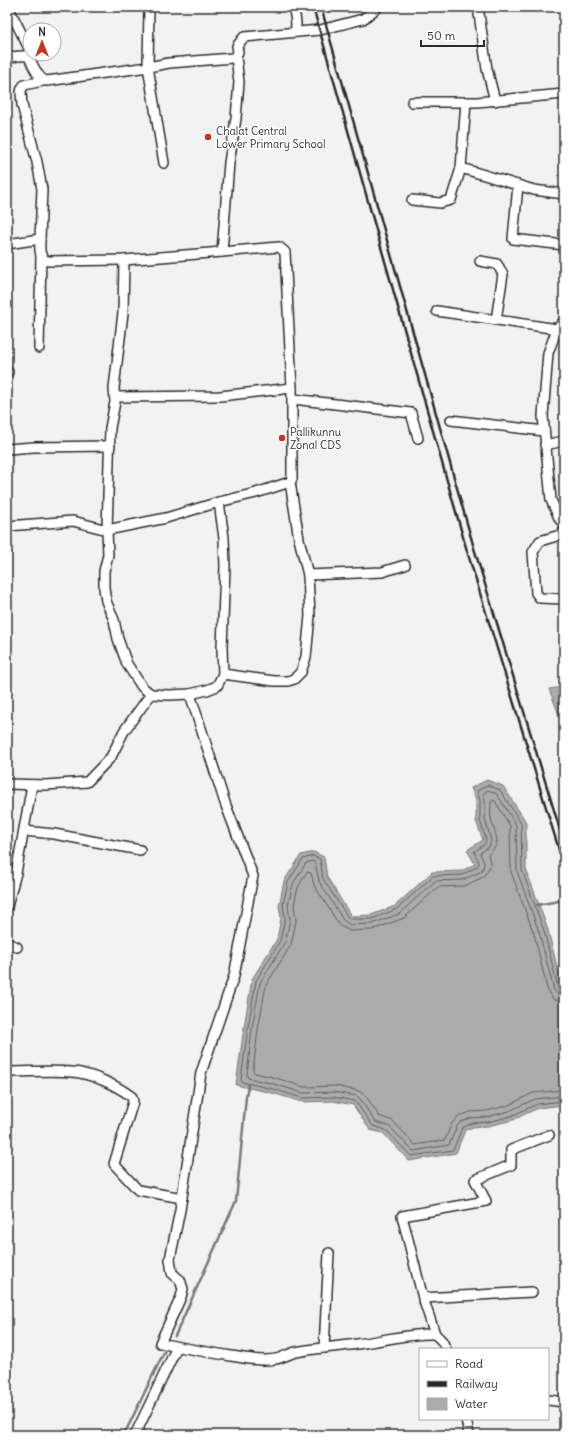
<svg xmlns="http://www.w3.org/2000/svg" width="571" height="1442" viewBox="0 0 571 1442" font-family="Delius,sans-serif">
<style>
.water{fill:#ababab;stroke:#787878}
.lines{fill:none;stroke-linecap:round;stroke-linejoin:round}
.shore{stroke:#5e5e5e;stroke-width:1}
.stream{stroke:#787878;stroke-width:2.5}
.minor-casing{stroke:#2b2b2b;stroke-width:12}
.minor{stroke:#fff;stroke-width:9}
.rail{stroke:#2b2b2b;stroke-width:2.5}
.poi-dot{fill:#c8321e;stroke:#fff;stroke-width:1.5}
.labels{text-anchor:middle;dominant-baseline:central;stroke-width:3;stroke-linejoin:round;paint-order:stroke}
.poi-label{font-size:11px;fill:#2b2b2b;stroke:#fff;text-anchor:start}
</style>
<rect width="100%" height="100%" fill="#f2f2f2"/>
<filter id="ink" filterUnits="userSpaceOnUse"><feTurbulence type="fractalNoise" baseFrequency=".025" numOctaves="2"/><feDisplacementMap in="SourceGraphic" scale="8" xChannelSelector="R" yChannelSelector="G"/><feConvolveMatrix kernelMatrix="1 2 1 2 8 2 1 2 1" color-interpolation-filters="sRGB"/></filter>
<g filter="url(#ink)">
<g class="water">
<path d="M564,687V728L549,689Z"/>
<path d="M487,780L503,786L526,822V869L548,930L564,995V1105L538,1108L513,1120L488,1126L473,1127L465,1130L456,1153L409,1161L383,1133L370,1130L353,1105L333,1101L302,1102L272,1093L236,1085L244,1027L252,979L277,939L281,918L279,906L284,881L301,855L314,852L324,857L327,877L351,916L371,915L395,906L432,872L461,871L475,864L467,850L483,840L476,821V800L471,788Z"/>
</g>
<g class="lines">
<g class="shore">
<path d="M564,991H561L558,988L544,931L522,870L521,823L500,790L487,785L477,791L480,800V820L486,840L485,844L474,852L479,862L478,866L462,875L433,876L397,909L372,919H349L323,879L320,859L313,856L303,859L288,882L283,905L285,919L280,941L256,981L248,1027L241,1080L242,1082L273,1089L302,1098L333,1097L355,1101L373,1126L386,1130L411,1156L453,1150L462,1128L472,1123L488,1122L511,1116L537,1104L564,1101"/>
<path d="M564,996L558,995L554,990L539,932L517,871L516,825L497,794L488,790L483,794L485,800V819L491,841L489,847L480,853L484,863L483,868L480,872L462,880L435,881L399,914L372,924L350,925L343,920L319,881L315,863L313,861L306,863L293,884L288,905L290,920L285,942L260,983L252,1028L247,1076L248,1078L274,1084L303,1093L333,1092L357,1096L361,1100L375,1122L389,1126L413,1151L449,1145L457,1126L461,1122L471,1118L487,1117L509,1111L535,1099L564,1096"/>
<path d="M564,1002L554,1000L548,992L534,934L511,872L510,826L495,801L493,800L491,802C491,807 490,813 491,818C494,835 504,841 488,855L490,862L489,868L483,877L464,886L438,887L404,918L372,930L350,931L340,926L314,885L311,873L307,872L298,887L294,905L296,921L291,945L266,985L258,1029L253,1071L255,1073L276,1078L304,1087L335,1086L359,1091L366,1096L379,1116L393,1121L415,1145L445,1140L452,1123L460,1116L470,1112L486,1111L507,1106L533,1093L564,1090"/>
</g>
<g class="stream">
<path d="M537,905L564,900"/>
<path d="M175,1336L236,1201L246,1097L248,1085"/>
<path d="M124,1435L165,1350"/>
</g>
<g class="minor-casing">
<g id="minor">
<path d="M8,7L29,48V52L27,56"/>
<path d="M149,7L148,67L164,163"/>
<path d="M294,7C294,16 298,23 295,32"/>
<path d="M478,7L487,69L495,101"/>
<path d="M236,57L239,82L236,118L229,163L222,252L279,247L285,252L292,388V479L290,482L256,493L219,502L166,518L107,530L108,555L104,571V588L106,601L114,620L118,639L127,664L142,687L151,694L169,695L190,694L225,803L253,876L234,976L201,1073L180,1210L170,1259L172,1273L180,1280L183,1289L181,1297L160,1343C183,1348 207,1352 231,1356C245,1358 262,1362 276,1359C283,1358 290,1353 296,1352C316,1348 337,1347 357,1344C383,1341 408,1333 435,1334L442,1341L446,1349"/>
<path d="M7,58C14,57 22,54 29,57C33,65 38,80 47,81L148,67L169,63L233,58L236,57L238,52L237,46L244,37L320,30L363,19L378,7"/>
<path d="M412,102H477L564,94"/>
<path d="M466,102L461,168L534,190L564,194"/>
<path d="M518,185L513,239L564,245"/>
<path d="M412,200L440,203L451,200L461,168"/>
<path d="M40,239C40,247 38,257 47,261L124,260L222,252"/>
<path d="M7,244L40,239L42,189L37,162L22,105L21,92L22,88L24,85L43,81"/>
<path d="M480,261L497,264L503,274L496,320"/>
<path d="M437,311L557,329"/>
<path d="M564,322L562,323L557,329L548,353L543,416L551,500L560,520L564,522"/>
<path d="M39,348L41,256"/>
<path d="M7,372H8"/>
<path d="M115,397L220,396L292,388"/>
<path d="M293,399L411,413L418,438"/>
<path d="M451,420L544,431"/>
<path d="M545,445L564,441"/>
<path d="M7,449L34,447L110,446"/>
<path d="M7,526L73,521L107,530L110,428L115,402L114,388L123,313L124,260"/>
<path d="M308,575L382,572L405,565"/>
<path d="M564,599L540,598L536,593L533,552L540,541L560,535L564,531"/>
<path d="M223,674L274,681H288L294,679L301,672L306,657L310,616L308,575L299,539L290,482"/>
<path d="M190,694L207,690L217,686L223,674L222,648L225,566L224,538L219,502"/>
<path d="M7,784L46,785L87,782L111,757L124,731L151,694"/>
<path d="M24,831L54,834L140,850"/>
<path d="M7,906L16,873L32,785"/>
<path d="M7,943L17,947"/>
<path d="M7,1072C29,1072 51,1070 72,1072C91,1073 118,1086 132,1097L133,1102L114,1164L138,1190L182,1198"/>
<path d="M423,1298L532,1292"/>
<path d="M435,1334L423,1298L402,1216L486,1201L475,1180L511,1165V1150L549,1135"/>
<path d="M324,1348L329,1253"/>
<path d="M548,1400L564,1402"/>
<path d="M466,1419L469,1435"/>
<path d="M135,1435L177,1347"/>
</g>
</g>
<use href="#minor" class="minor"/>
<g class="rail">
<path d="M313,7L467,551L564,866"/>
<path d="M321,7L474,548L564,843"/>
</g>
</g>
</g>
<g class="poi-dot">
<circle cx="208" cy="137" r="4"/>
<circle cx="282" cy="438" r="4"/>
</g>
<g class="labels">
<g class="poi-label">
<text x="216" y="131">Chalat Central<tspan x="216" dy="13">Lower Primary School</tspan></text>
<text x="290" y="432">Pallikunnu<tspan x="290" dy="13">Zonal CDS</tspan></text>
</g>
</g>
<rect width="571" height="1442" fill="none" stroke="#fff" stroke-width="24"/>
<rect x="12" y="12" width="547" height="1418" fill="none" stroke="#2b2b2b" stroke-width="1.5" filter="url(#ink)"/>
<rect x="419" y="1348" width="130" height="72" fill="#ffffff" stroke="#aaaaaa"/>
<rect x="427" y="1361" width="20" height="6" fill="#ffffff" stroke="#aaaaaa"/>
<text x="455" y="1368" font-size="12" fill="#2b2b2b">Road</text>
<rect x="427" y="1381" width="20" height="6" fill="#2b2b2b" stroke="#aaaaaa"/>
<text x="455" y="1388" font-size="12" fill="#2b2b2b">Railway</text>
<rect x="427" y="1398" width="20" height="12" fill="#ababab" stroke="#aaaaaa"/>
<text x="455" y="1408" font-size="12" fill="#2b2b2b">Water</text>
<g transform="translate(42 42)"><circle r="19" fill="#ffffff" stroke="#aaaaaa"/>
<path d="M0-3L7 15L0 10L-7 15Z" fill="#c8321e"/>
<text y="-6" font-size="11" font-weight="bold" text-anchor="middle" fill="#2b2b2b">N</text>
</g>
<path d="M421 40v6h63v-6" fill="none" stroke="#2b2b2b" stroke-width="2"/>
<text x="427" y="40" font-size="12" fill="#2b2b2b" stroke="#ffffff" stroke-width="3" paint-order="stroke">50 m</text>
</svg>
